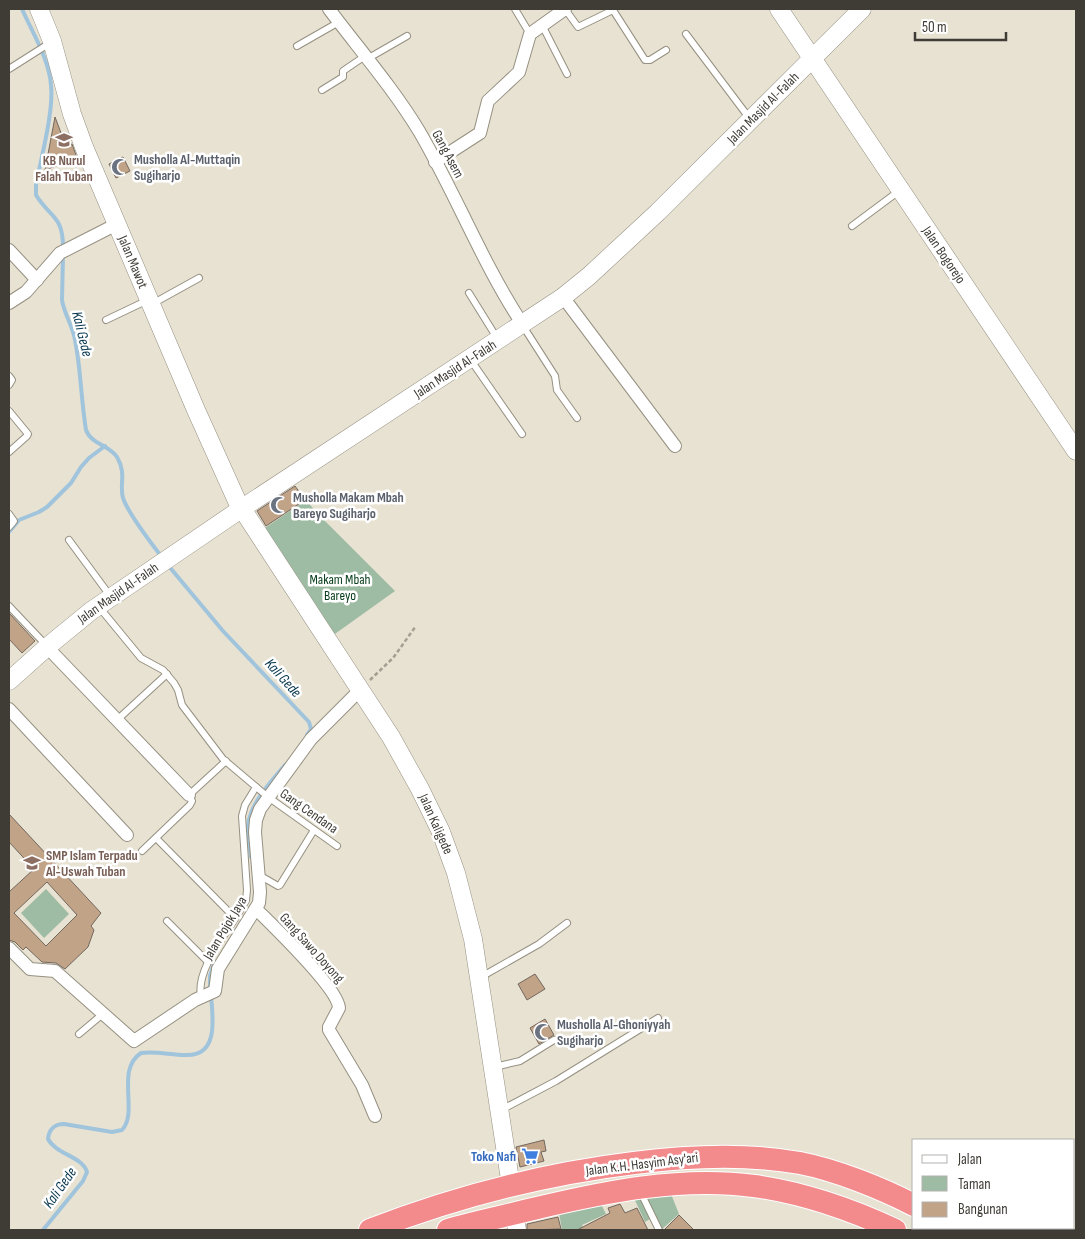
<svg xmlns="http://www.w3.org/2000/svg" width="1085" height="1239" viewBox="0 0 1085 1239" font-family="'Sofia Sans Condensed',sans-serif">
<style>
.green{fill:#9ebca3}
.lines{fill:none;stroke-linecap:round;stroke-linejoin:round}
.stream{stroke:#a0c4dc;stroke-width:4}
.building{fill:#c1a388;stroke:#74685e;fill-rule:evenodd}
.lane-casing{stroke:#959081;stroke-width:8}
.street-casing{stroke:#959081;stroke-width:14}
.secondary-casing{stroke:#959081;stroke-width:19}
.highway-casing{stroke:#fff;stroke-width:24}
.path{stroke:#a39f93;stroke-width:2.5;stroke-dasharray:4 2.5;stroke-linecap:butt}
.lane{stroke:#fff;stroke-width:6}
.street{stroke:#fff;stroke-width:12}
.secondary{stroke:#fff;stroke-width:18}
.highway{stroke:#f38a8c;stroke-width:22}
.labels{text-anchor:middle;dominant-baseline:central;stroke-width:5;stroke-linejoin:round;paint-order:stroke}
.street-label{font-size:14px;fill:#3f3c36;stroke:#fff}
.worship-label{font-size:14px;font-weight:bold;fill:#5b616d;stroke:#fff;text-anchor:start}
.education-label{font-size:14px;font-weight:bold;fill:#785e54;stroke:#fff}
.park-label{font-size:14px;fill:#053b18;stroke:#fff}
.shop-label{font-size:14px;font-weight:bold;fill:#366cbe;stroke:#fff;text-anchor:end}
.water-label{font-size:15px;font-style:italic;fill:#04344d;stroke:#fff}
</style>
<rect width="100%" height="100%" fill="#e8e2d3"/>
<g class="green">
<path d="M306,500L318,514L395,591L332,636L262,530Z"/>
<path d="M46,889L69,914L44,938L21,913Z"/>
<path d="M671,1194L679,1214L661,1230L650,1219L645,1222L634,1198Z"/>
<path d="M601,1204L606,1214L582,1225L584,1230H562L559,1213Z"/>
</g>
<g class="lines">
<g class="stream">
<path d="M22,9C32,32 49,59 51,85C54,111 41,158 36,185V195C50,218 63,215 63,247"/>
<path d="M63,254L62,300C64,314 73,326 75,340C81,370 81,400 86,430C91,444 109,445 117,457C127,474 119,485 123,498C128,513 151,543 161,556"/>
<path d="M9,532L19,520L39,512L47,507L71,483L81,467L89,458L105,446"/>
<path d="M167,564L223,631L309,722L311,729L307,735"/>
<path d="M251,857C250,846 247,835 248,825C251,802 271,782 285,765"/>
<path d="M210,987V976L214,964"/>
<path d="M43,1230L83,1181L87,1172C83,1157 56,1154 48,1139C49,1129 55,1124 64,1124L112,1132L122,1130C139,1112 115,1070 141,1053C156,1051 171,1055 185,1055C219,1057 213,1018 211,996"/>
</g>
</g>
<g class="building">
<path d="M55,117L66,146L72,144L77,158L45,170Z"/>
<path d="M123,157L130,171L116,178L109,164Z"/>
<path d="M295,486L305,500L266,526L257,511Z"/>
<path d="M9,613L35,641L22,653L9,639Z"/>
<path d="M9,814L101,913L91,926L94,930L88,947L65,969L56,963L42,962L26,947L23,950L15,942L9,940V892L34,869L9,842ZM47,882L77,915L46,946L14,913Z"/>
<path d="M535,974L545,989L527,1000L518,984Z"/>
<path d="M545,1019L554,1035L539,1044L530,1028Z"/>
<path d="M544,1140L546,1151L541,1152L544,1161L520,1167L516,1147Z"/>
<path d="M620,1204L625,1213L637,1208L648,1230H577L610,1213L608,1208Z"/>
<path d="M679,1215L694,1230H664Z"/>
<path d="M558,1217L561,1229L527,1230V1224Z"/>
</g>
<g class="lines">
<g class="lane-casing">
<g id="lane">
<path d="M515,9L530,34"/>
<path d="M565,9L578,27L613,10L645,60H650L666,50"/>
<path d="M542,25L567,74"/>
<path d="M686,34L750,119"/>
<path d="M297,46L339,22"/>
<path d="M367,59L407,36"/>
<path d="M9,69L50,43"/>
<path d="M322,90L343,77V71L365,56"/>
<path d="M852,226L899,191"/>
<path d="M469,293L497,338"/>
<path d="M152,304L199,278"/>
<path d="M106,320L148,300"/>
<path d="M523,326L555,376L557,390L577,418"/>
<path d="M470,359L522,434"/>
<path d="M9,376L12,380L9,385"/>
<path d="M9,411L28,434L27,436L9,452"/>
<path d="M9,514L14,521L9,527"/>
<path d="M69,540L111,597"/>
<path d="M9,606L46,645"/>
<path d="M99,607L141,658L163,670L174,683L178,690L182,705L223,759L268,797L337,846"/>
<path d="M117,720L167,674"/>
<path d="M156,838L235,918"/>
<path d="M142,851L190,805L192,801L189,795L226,761"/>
<path d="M259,875L278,886L280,885L314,830"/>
<path d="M167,921L208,962"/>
<path d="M481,977L539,944L567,923"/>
<path d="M201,997C195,966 233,927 246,900L247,890L242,816L245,805L256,787"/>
<path d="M79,1034L104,1013"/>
<path d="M494,1067L520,1061L554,1040"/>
<path d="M501,1110L556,1081L658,1018"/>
<path d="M640,1191L659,1230"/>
</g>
</g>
<g class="street-casing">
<g id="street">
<path d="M329,9C359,49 393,88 419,131C456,194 482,263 523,325"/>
<path d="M435,162L480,133L488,101L519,72L530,34L565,9"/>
<path d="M9,250L37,280"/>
<path d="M563,297L675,446"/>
<path d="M9,303L26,292L60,253L117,224"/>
<path d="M47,647L189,795"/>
<path d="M9,709L127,835"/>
<path d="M256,909C273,926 338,988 339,1008L329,1027V1030L362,1085L375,1116"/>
<path d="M9,948L30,969L55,971L134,1041L195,1000L215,991L218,969L259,903L260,892L255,832L256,820L260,809L311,739L360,690"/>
</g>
</g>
<g class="secondary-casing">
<g id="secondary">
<path d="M39,9L52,41L72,114L84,147L196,410L237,501L391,737L420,789L441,832L456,873L473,939L511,1186"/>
<path d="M779,9L1076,451"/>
<path d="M9,681L47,647L91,611L241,509L563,297L589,276L658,212L862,9"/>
<path d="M514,1213L517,1230"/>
</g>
</g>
<g class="highway-casing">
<g id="highway">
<path d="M951,1228L955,1230"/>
<path d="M370,1230C455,1197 544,1174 634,1163C689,1156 745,1153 800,1163C836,1170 881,1188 914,1205"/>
<path d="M448,1230C476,1222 505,1216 533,1209C604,1192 681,1176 754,1186C804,1193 850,1209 895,1230"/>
</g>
</g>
<path class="path" d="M370,680L393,658L416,626"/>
<use href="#lane" class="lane"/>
<use href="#street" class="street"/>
<use href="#secondary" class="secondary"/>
<use href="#highway" class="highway"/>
</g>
<defs>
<g id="school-bare" transform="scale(1.35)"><path d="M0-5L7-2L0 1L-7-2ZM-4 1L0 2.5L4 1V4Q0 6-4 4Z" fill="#8d6e63" stroke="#fff" stroke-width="2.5" paint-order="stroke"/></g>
<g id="mosque-bare" transform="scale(1.35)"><path d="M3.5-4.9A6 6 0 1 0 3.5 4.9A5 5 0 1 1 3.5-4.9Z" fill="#6b7280" stroke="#fff" stroke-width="2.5" paint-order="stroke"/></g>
<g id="supermarket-bare" transform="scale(1.35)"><path d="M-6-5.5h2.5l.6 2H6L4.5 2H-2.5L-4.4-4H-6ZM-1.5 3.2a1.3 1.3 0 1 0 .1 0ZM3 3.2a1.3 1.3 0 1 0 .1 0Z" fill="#3f7fe0" stroke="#fff" stroke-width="2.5" paint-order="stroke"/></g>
</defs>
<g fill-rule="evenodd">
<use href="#school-bare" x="64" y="140"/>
<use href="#mosque-bare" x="120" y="167"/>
<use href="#mosque-bare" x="279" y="505"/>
<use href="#school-bare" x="32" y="863"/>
<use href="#mosque-bare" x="543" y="1032"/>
<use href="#supermarket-bare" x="530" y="1156"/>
</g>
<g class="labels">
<g class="street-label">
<text transform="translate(763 108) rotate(-45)">Jalan Masjid Al-Falah</text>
<text transform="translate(448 154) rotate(62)">Gang Asem</text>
<text transform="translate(944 255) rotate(56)">Jalan Bogorejo</text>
<text transform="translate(133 262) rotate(67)">Jalan Mawot</text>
<text transform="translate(455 369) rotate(-33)">Jalan Masjid Al-Falah</text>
<text transform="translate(118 593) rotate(-35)">Jalan Masjid Al-Falah</text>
<text transform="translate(309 811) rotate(35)">Gang Cendana</text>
<text transform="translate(436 824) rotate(66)">Jalan Kaligede</text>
<text transform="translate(225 928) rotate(-59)">Jalan Pojok Jaya</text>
<text transform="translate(312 948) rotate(48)">Gang Sawo Doyong</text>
<text transform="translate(642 1164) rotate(-7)">Jalan K.H. Hasyim Asy'ari</text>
</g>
<g class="worship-label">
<text x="134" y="159">Musholla Al-Muttaqin<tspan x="134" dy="16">Sugiharjo</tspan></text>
<text x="293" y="497">Musholla Makam Mbah<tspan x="293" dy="16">Bareyo Sugiharjo</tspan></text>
<text x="557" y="1024">Musholla Al-Ghoniyyah<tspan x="557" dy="16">Sugiharjo</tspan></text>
</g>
<g class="education-label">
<text x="64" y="160">KB Nurul<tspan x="64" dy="16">Falah Tuban</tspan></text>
<text x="46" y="855" text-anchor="start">SMP Islam Terpadu<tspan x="46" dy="16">Al-Uswah Tuban</tspan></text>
</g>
<g class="park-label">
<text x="340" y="579">Makam Mbah<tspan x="340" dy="16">Bareyo</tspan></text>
</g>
<g class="shop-label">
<text x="516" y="1156">Toko Nafi</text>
</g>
<g class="water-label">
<text transform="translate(82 334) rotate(76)">Kali Gede</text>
<text transform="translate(283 678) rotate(48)">Kali Gede</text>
<text transform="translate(60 1188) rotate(-55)">Kali Gede</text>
</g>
</g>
<rect width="1085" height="1239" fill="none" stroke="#3f3c36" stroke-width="20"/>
<rect x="912" y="1139" width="162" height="90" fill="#ffffff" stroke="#b2b1af"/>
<rect x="922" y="1155" width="25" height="8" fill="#ffffff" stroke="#b2b1af"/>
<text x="958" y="1164" font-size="15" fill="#3f3c36">Jalan</text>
<rect x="922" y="1176" width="25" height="15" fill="#9ebca3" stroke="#b2b1af"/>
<text x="958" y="1189" font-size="15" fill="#3f3c36">Taman</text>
<rect x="922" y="1202" width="25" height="15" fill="#c1a388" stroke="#b2b1af"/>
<text x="958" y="1214" font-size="15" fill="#3f3c36">Bangunan</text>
<path d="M915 32v8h91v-8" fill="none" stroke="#3f3c36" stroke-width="2.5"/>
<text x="922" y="32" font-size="15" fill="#3f3c36" stroke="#ffffff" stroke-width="4" paint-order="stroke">50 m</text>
</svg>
